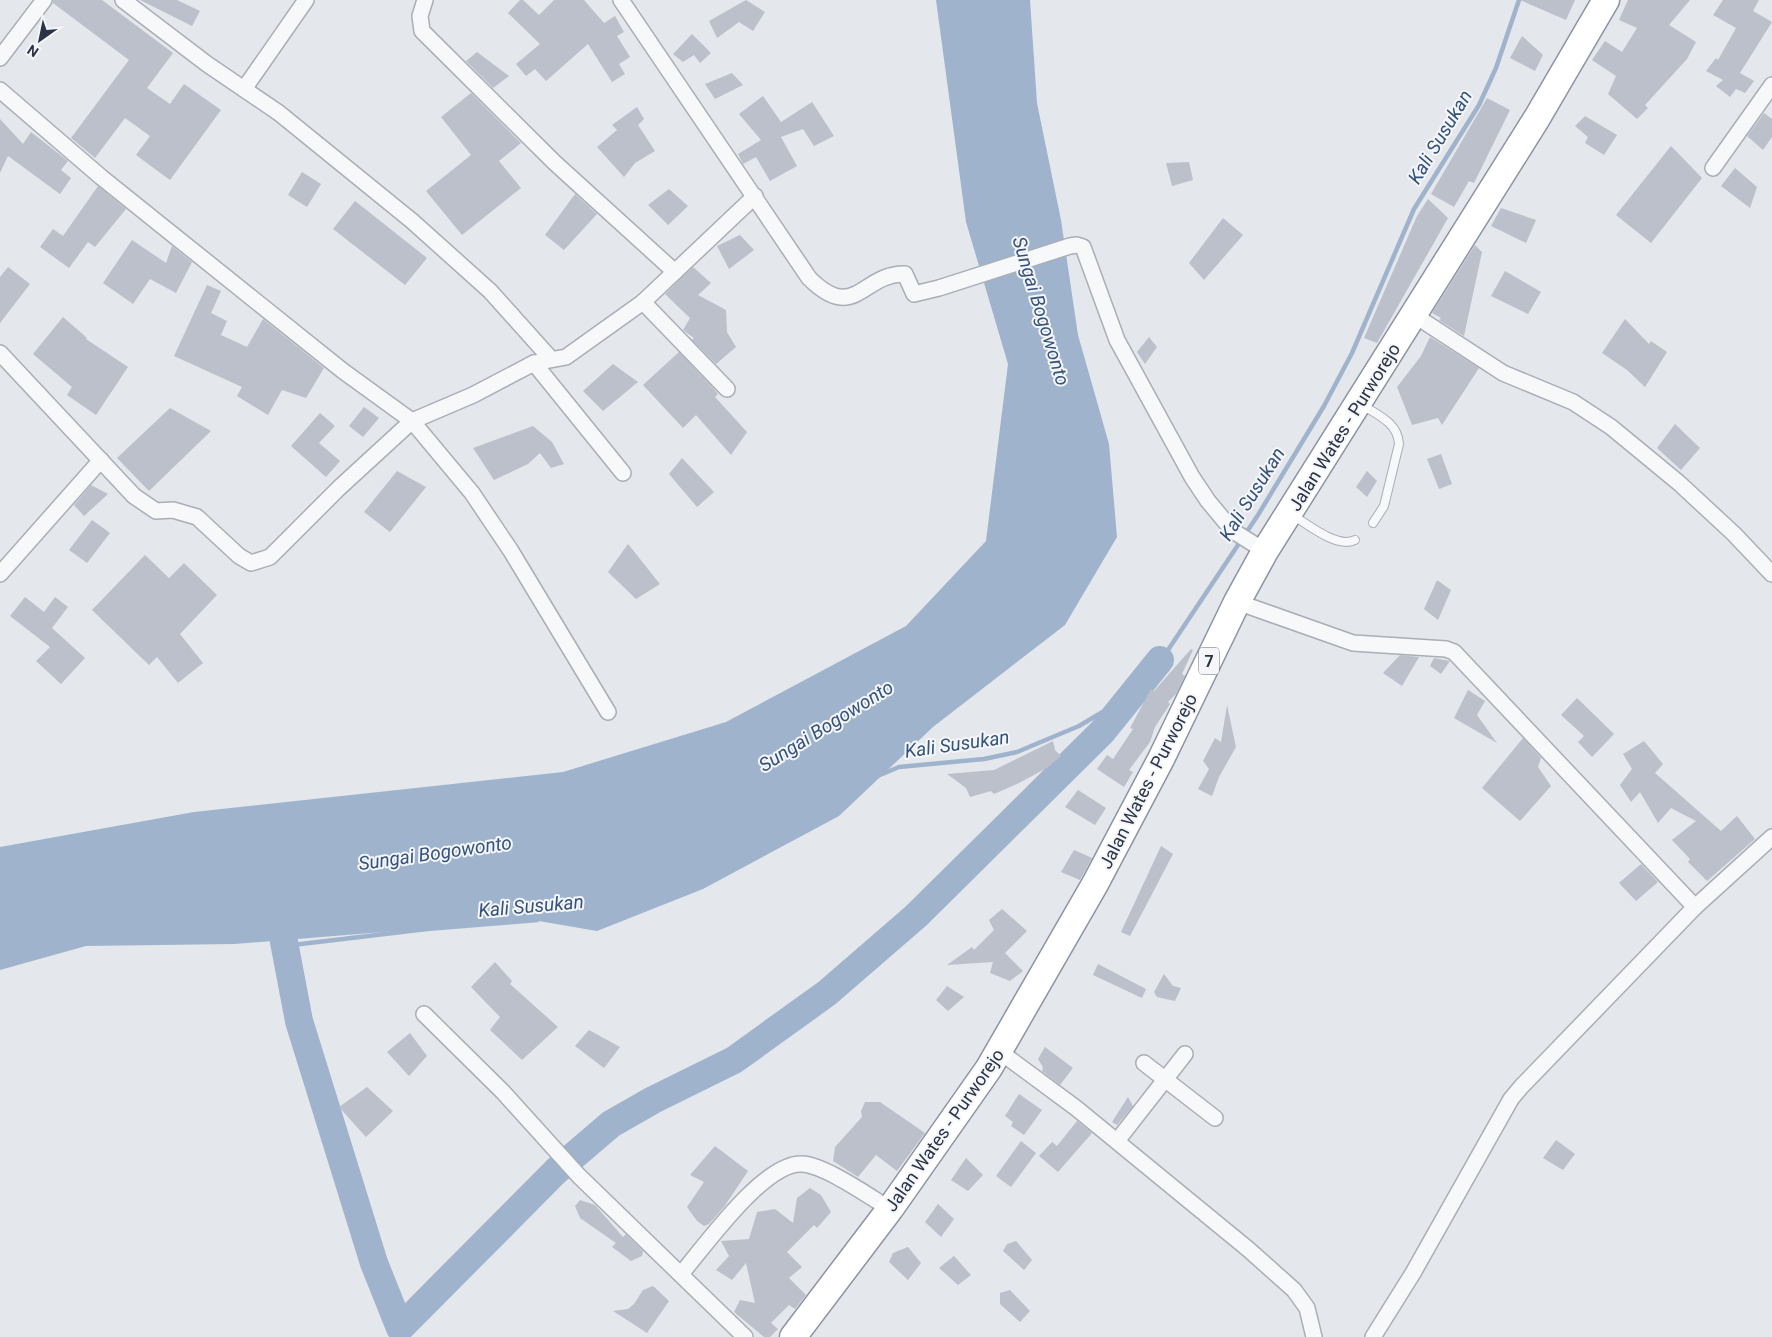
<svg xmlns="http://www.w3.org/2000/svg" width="1772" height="1337" viewBox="0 0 1772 1337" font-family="Roboto,sans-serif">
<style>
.water{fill:#9fb4cc}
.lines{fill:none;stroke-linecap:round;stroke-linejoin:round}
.stream{stroke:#9fb4cc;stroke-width:4.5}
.river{stroke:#9fb4cc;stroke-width:28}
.building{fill:#bbc0ca}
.service-casing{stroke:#a9aeb7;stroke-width:10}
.minor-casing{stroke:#a9aeb7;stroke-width:18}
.trunk-casing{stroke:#8b94a3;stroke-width:29}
.service{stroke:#f7f8fa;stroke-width:8}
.minor{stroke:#f7f8fa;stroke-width:15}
.trunk{stroke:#fff;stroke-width:26}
.labels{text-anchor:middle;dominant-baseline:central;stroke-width:4;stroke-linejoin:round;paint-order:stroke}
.shield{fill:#f4f6f9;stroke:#676e7b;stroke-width:1}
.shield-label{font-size:16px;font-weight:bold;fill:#2b3445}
.street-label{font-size:18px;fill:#2b3445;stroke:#f4f6f9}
.water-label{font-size:19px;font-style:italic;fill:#34527a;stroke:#f4f6f9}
</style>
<rect width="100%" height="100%" fill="#e4e7ec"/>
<path class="water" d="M936,0H1030L1037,103L1061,220L1078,335L1109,444L1117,537L1065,625L933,727L839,816L703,889L597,931L533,920L234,944L86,946L0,970V847L194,812L563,772L726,722L906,626L986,541L1008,364L966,222Z"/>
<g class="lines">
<g class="stream">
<path d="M880,775L899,767L984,759L1017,752L1079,726L1111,707L1164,656L1258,515L1324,406L1352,353L1414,209L1479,105L1496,68L1519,0"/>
<path d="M284,946L427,929L537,920"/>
</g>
<path class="river" d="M277,905L299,1021L374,1263L400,1328L556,1171L611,1124L653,1100L734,1060L827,993L916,916L1102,732L1160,660"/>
</g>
<g class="building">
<path d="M53,0H102L173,53L147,88L170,104L184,84L221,110L170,180L136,155L150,136L125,118L95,158L71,138L129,60L53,3Z"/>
<path d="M140,0H177L200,11L192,26Z"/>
<path d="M520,0H523L539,15L554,0H584L604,23L615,16L624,32L617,36L630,57L619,64L625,74L612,82L588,44L546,81L535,69L526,76L516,64L540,44L508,13Z"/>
<path d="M746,0L765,12L753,31L739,22L717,38L709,21Z"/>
<path d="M1520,0H1575L1566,20Z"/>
<path d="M1628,0H1690L1669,25L1696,42L1687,59L1645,105L1648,108L1637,119L1608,94L1616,76L1592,60L1605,41L1622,52L1637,28L1619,20Z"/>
<path d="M1723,0H1759L1753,11L1772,22L1740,73L1754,81L1745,93L1736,89L1730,97L1716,86L1723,80L1706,71L1716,58L1718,60L1736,28L1713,15Z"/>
<path d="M692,34L711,53L700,63L694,55L683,62L673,54Z"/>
<path d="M1522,36L1543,55L1535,71L1510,58Z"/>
<path d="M477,52L509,76L493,88L466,61Z"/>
<path d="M732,73L743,85L715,99L705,84Z"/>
<path d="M471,93L521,143L499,161L521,188L462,235L426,191L471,155L441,117Z"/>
<path d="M763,96L781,122L812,102L834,136L814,146L803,129L781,137L797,166L770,181L756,157L743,164L738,154L761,140L739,114Z"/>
<path d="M1487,98L1510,110L1474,183L1469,181L1454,207L1431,194Z"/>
<path d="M637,107L644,119L638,125L655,151L635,163L624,177L597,147L617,130L612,125Z"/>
<path d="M1764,113L1772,119V137L1763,150L1747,136Z"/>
<path d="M1585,116L1617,135L1604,155L1585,143L1588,137L1575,126Z"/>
<path d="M0,119L23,144L31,132L68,161L61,170L71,178L60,194L8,156L0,173Z"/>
<path d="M1671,146L1702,178L1651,243L1616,215Z"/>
<path d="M1189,162L1193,180L1172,186L1166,163Z"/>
<path d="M1735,168L1757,187L1750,208L1721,186Z"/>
<path d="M302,172L321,184L307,207L288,195Z"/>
<path d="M98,186L126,209L95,247L88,242L69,268L40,247L53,229L63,236Z"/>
<path d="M669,189L688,206L668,225L648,205Z"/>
<path d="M575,194L597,214L564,250L545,235Z"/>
<path d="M1428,199L1448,218L1377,343L1364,338L1417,216Z"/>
<path d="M355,201L427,258L405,285L333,229Z"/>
<path d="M1501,208L1536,220L1526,243L1491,226Z"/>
<path d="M1223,218L1243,235L1204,280L1189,263Z"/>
<path d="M740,235L754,250L729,269L717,246Z"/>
<path d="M132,240L166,263L172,246L192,262L176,293L150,279L133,304L103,283Z"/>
<path d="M1475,245L1482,252L1464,336L1439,320L1441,318L1432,313Z"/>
<path d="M8,267L30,284L0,323V277Z"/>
<path d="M693,267L711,283L698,295L726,310L727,332L736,347L716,364L692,340L694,338L683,330L690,318L665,294Z"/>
<path d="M1505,271L1541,292L1528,314L1491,296Z"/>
<path d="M207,285L221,291L211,313L227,321L221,335L247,347L263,319L324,368L306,398L282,390L268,415L237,396L242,387L174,356Z"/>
<path d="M63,317L87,338L86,339L128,367L96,415L67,395L72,387L33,354Z"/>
<path d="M1625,319L1649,344L1651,341L1667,352L1645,387L1627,370L1602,353Z"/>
<path d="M1149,337L1157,347L1145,364L1137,352Z"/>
<path d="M1430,337L1479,368L1442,425L1438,418L1412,425L1397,387L1421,356Z"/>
<path d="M679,352L714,389L718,394L715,397L747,432L731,455L696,415L683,428L643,385Z"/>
<path d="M613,364L638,382L603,411L583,391Z"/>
<path d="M364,407L379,418L363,437L349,426Z"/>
<path d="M170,408L211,431L149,491L117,458Z"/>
<path d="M320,413L335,426L319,443L340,461L326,477L291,446Z"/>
<path d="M1675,424L1700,448L1681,470L1657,448Z"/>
<path d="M533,426L552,442L564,464L551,468L540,453L528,464L494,480L473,448Z"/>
<path d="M1441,454L1452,484L1439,489L1427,459Z"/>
<path d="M682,458L714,492L697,507L669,474Z"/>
<path d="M397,471L426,487L390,532L364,512Z"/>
<path d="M1367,471L1377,481L1367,497L1356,487Z"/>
<path d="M91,485L108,494L84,516L74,505Z"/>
<path d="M92,520L110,533L87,563L69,550Z"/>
<path d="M628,544L660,584L636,599L608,572Z"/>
<path d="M145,555L169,578L184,563L217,595L180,634L203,663L178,683L157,657L149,665L92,610Z"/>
<path d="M1437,580L1451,590L1438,620L1424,609Z"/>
<path d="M25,597L44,612L55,597L68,607L52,628L85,658L61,684L36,661L50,647L10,616Z"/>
<path d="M1191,649L1193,650L1182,674L1185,676L1176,694L1168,702L1170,704L1155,727L1150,742L1129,770L1133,772L1124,787L1097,769L1107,755L1113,759L1133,729L1130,728L1151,689L1154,691Z"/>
<path d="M1400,655L1419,657L1402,686L1383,673Z"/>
<path d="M1434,658L1450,661L1441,674L1430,666Z"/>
<path d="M1468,690L1485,701L1477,715L1497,743L1454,718Z"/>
<path d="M1577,698L1614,734L1592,757L1578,742L1584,736L1561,715Z"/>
<path d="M1227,705L1236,747L1219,777L1212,796L1198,789L1209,769L1203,761L1215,738L1221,742Z"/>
<path d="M1523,738L1541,758L1538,767L1551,786L1520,821L1482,788Z"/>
<path d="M1053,741L1055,750L1061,756L1047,768L1019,783L994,794L991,791L970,797L966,788L947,774L994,770Z"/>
<path d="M1644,741L1663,764L1655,773L1721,831L1737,816L1755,839L1707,881L1688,862L1690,859L1672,840L1696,821L1671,808L1658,823L1640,792L1631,802L1620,785L1632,769L1623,754Z"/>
<path d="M1078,790L1106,808L1095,825L1065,807Z"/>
<path d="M1161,846L1173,854L1130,936L1121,932Z"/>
<path d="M1074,850L1092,858L1080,880L1061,872Z"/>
<path d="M1641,864L1658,882L1636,901L1619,883Z"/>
<path d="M1002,909L1027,931L1005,953L1023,971L1010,981L990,973L993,962L947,965L972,947L974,950L994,930L989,920Z"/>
<path d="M495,962L512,981L510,984L558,1027L522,1060L490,1030L500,1017L471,987Z"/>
<path d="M1098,964L1146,989L1142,998L1093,975Z"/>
<path d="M1164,974L1173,986L1181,988L1175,1001L1157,997L1154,992Z"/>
<path d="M947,986L964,997L948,1011L936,1000Z"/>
<path d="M589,1030L620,1047L604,1068L575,1046Z"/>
<path d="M410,1033L427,1056L409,1076L387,1052Z"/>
<path d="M1045,1047L1073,1068L1060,1085L1042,1071L1043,1067L1038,1059Z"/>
<path d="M367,1087L393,1111L366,1137L339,1107Z"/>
<path d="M1019,1094L1042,1110L1024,1135L1011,1126L1013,1122L1005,1116Z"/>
<path d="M1128,1097L1133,1106L1117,1125L1112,1122Z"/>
<path d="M865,1102H880L925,1133L897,1171L876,1155L858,1177L833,1161L835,1147L862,1117L861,1111Z"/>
<path d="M1077,1121L1092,1133L1058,1172L1039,1156L1052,1142L1057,1146Z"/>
<path d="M1556,1140L1575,1154L1563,1170L1543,1158Z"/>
<path d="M1021,1141L1036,1153L1011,1187L996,1176Z"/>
<path d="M715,1146L748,1171L724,1207L709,1224L704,1226L697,1221L687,1207L704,1182L690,1175Z"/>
<path d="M966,1158L983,1175L968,1191L951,1180Z"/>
<path d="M810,1188L821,1195L831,1212L817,1228L814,1225L787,1252L802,1267L789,1278L806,1295L795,1309L789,1305L771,1323L778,1329L770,1337H764L734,1312L740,1300L755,1303L746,1263L732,1280L716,1270L729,1256L721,1241L749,1239L757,1212L775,1209L793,1223L797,1198Z"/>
<path d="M580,1200L595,1205L623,1237L626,1234L643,1251L642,1256L631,1261L612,1247L616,1243L580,1218L575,1206Z"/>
<path d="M938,1204L954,1219L941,1237L925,1222Z"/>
<path d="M1016,1241L1032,1260L1024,1270L1003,1251L1007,1244Z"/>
<path d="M908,1247L921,1263L908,1280L889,1262L893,1253Z"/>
<path d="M954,1256L971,1275L958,1285L939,1268Z"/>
<path d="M653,1286L669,1301L647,1333L613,1311L628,1309L634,1304L643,1290Z"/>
<path d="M1010,1290L1030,1311L1020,1322L1000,1304V1293Z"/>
</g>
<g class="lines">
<g class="service-casing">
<g id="service">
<path d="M1362,405C1378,415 1398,423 1399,444L1384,506L1373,523"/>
<path d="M1292,515C1308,524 1337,549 1355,540"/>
</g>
</g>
<g class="minor-casing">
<g id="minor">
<path d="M123,0L207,64L279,113L412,221L490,291L551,359"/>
<path d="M425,0L420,16L422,31L555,163L675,272"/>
<path d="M621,0L809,278C855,324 862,273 905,274L914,294L939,288L1070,246L1077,245L1083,247L1117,340L1192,477L1208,501L1233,531L1265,551"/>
<path d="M0,58L44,0"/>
<path d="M244,89L306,0"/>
<path d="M0,90L101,177L197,254L343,371L412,421L472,493L511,551L608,712"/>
<path d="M1713,168L1772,85"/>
<path d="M643,302L755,196"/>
<path d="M1414,315L1503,373L1573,402L1611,427L1679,483L1734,534L1772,574"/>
<path d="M0,353L134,496L156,511L173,510L197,517L239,556L251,563L270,557L339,488L412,421L473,395L534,363L566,357L643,302L727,389"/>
<path d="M534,363L623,473"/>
<path d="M0,574L101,460"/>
<path d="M1237,602L1353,643L1446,649L1454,652L1695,907L1772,837"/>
<path d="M424,1014L503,1092L579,1176L745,1337"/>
<path d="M999,1051L1076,1108L1248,1249L1294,1290L1307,1308L1314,1337"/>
<path d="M1144,1063L1215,1118"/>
<path d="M1117,1141L1185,1054"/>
<path d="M681,1274C705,1246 764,1162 802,1164C825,1165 870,1197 890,1209"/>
<path d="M1373,1337L1413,1273L1511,1099L1521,1087L1695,907"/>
</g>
</g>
<g class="trunk-casing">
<path id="trunk" d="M793,1337L890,1209L989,1068L1095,884L1161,759L1237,602L1265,551L1537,118L1606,0"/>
</g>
<use href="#service" class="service"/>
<use href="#minor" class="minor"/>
<use href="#trunk" class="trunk"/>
</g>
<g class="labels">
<rect class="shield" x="1199" y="647.5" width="20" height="27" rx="4"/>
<g class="shield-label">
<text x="1209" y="661">7</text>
</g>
<g class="street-label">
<text transform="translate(1344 427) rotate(-58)">Jalan Wates - Purworejo</text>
<text transform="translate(1148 781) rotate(-63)">Jalan Wates - Purworejo</text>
<text transform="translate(944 1130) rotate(-55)">Jalan Wates - Purworejo</text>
</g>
<g class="water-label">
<text transform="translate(1440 137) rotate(-59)">Kali Susukan</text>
<text transform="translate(1041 311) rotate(73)">Sungai Bogowonto</text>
<text transform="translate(1252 494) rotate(-58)">Kali Susukan</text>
<text transform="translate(826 726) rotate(-32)">Sungai Bogowonto</text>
<text transform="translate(957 744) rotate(-8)">Kali Susukan</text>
<text transform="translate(435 853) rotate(-8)">Sungai Bogowonto</text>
<text transform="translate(531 906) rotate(-5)">Kali Susukan</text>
</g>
</g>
<g transform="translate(40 40) rotate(213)" stroke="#f4f6f9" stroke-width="4" paint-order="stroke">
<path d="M0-4L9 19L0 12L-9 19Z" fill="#2b3445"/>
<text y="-8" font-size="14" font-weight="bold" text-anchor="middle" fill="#2b3445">N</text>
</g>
</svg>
